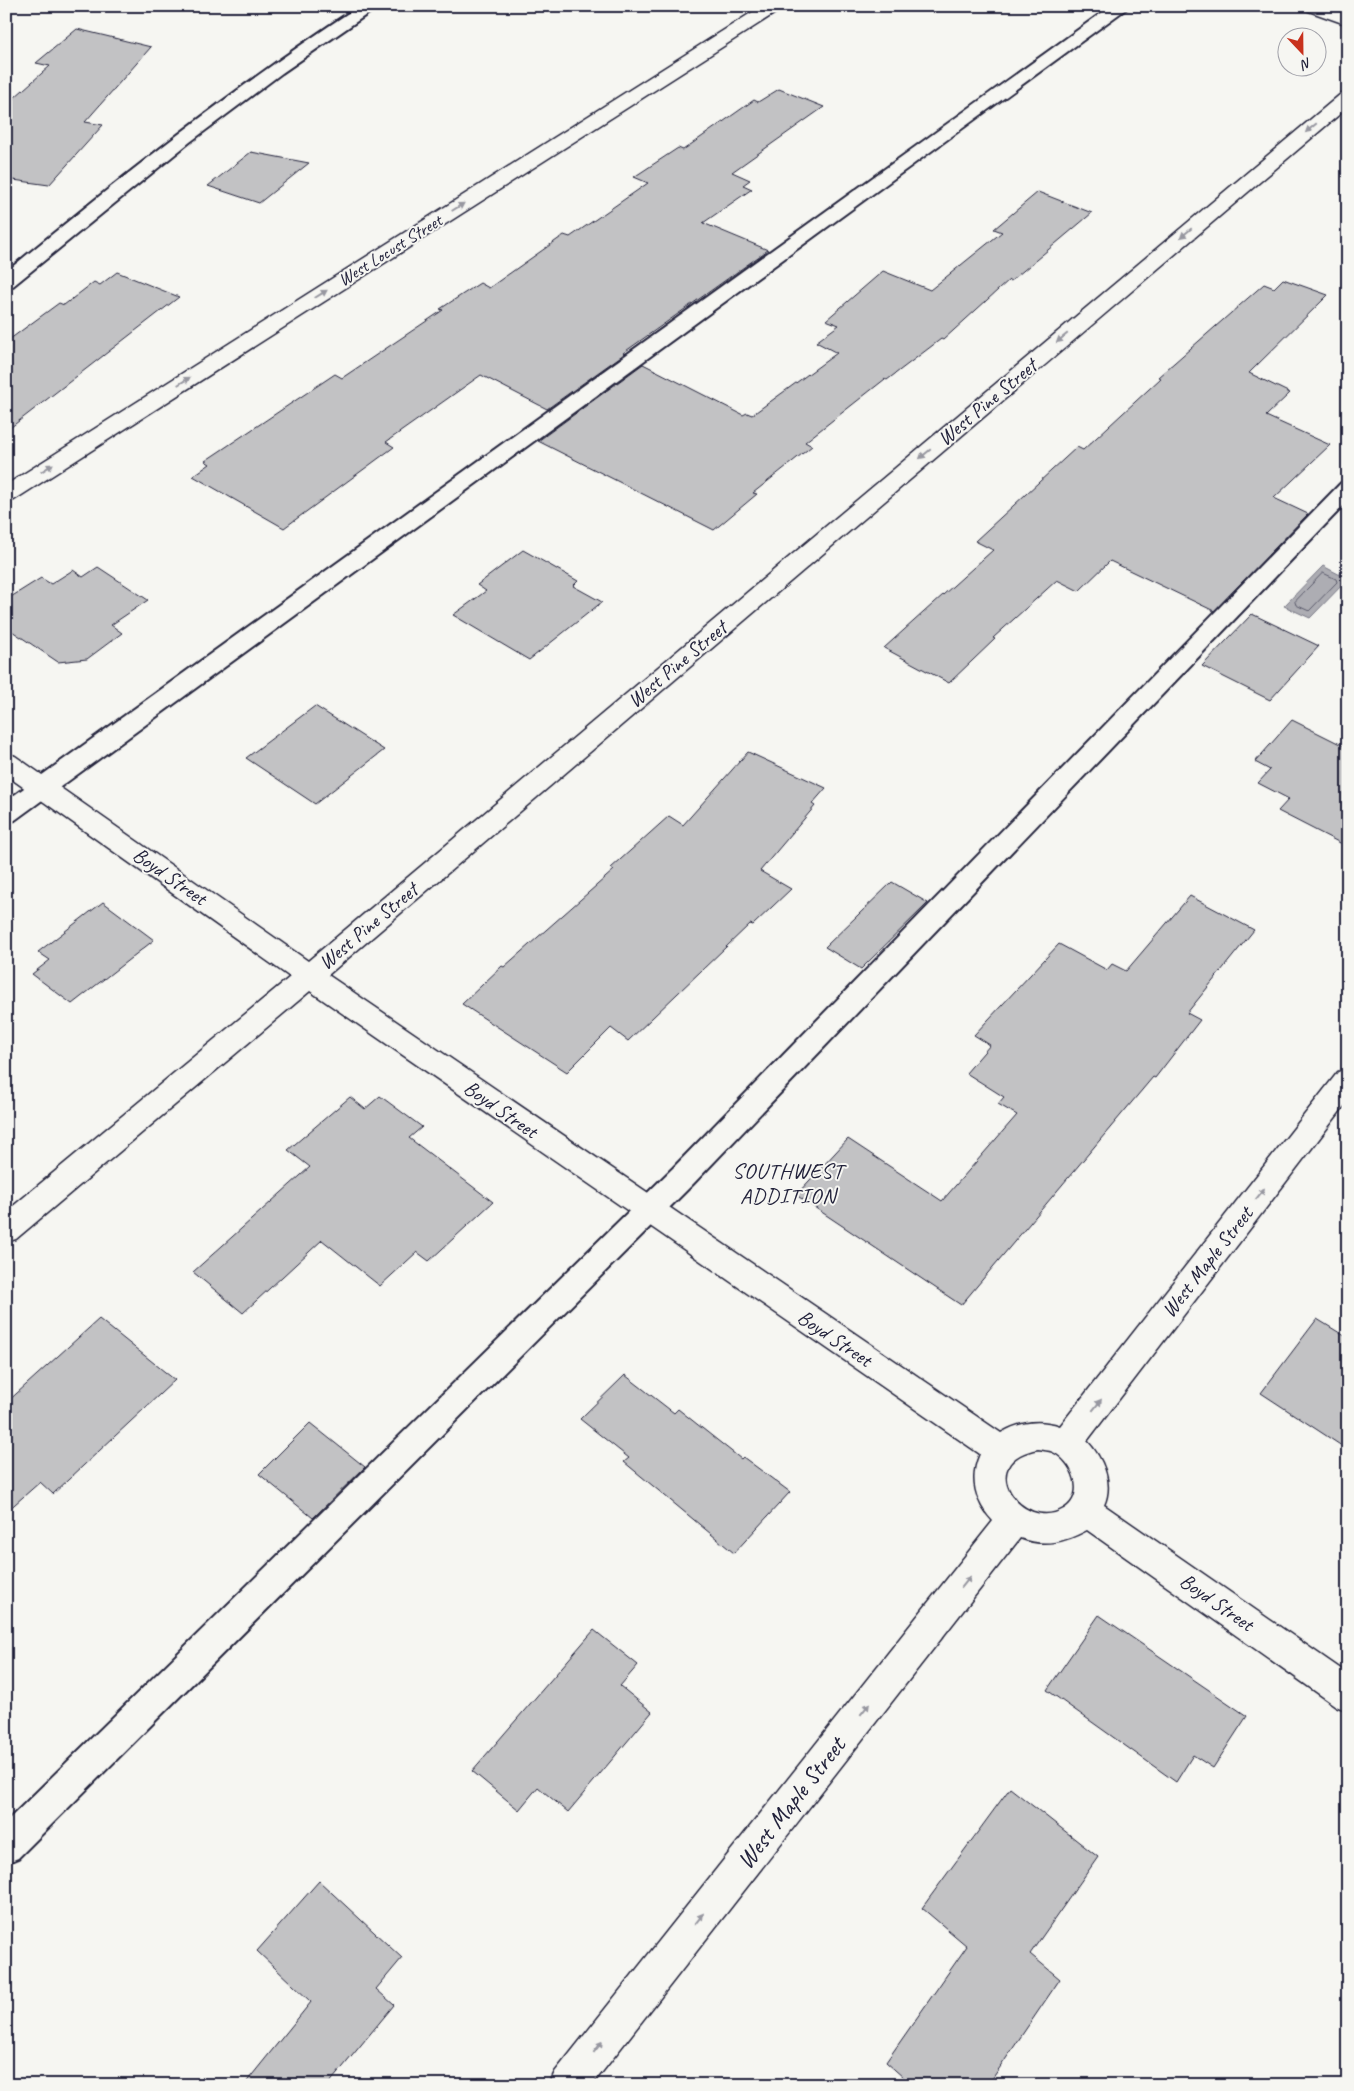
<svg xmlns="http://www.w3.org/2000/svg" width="1354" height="2091" viewBox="0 0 1354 2091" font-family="Caveat,sans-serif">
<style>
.water{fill:#adadb3;stroke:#757583}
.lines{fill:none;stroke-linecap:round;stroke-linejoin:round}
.shore{stroke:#5a5a6b;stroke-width:1}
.building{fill:#c2c2c4;stroke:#22223b}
.service-casing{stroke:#22223b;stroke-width:4}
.minor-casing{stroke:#22223b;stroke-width:3}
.service{fill:#f6f6f2;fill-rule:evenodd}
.minor{fill:#f6f6f2;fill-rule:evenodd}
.oneway{fill:#9797a0}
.labels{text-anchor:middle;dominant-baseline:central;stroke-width:4;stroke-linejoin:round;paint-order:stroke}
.far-street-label{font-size:18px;fill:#22223b;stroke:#f6f6f2}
.street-label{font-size:21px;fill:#22223b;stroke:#f6f6f2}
.neighbourhood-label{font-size:22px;letter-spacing:1px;fill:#22223b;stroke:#f6f6f2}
.near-street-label{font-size:25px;fill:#22223b;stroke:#f6f6f2}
</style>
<rect width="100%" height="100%" fill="#f6f6f2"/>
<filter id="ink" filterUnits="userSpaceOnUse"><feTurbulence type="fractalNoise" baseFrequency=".02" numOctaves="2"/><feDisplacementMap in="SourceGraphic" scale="10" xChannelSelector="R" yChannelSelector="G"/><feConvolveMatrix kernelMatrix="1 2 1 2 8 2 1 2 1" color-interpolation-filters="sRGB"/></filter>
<g filter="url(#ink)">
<path class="water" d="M1323,566L1348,579L1310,618L1284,606Z"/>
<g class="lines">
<path class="shore" d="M1323,573L1336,579L1337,582L1309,611L1296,605L1295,602Z"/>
</g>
<g class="building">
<path d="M77,29L151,47L85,122L103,125L49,185L6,179V105L50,66L36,63Z"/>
<path d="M779,89L824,107L732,172L750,180L743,185L752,189L703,223L768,250L623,353L624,354L547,409L481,375L386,442L394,447L284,528L193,476L210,464L205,461L335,374L342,378L443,310L440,309L480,283L489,288L564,235L570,237L648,183L634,177L678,148L683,150L754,100L758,102Z"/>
<path d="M251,152L309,163L259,203L208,186Z"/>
<path d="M1038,192L1092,213L1011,281L1009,280L943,340L941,339L887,380L885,379L805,442L812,446L753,493L757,494L714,530L538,441L643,364L743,415L747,413L752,415L837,353L816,342L839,325L826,320L883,271L930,290L1002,232L994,229Z"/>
<path d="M117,272L179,297L6,431V342L59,303L64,305L94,282L100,285Z"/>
<path d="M1283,279L1328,295L1249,373L1290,393L1266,416L1330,445L1274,498L1308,514L1214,611L1110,561L1079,591L1057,580L993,638L995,639L949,683L884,648L993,550L975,541L1077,447L1083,450L1161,378L1158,377L1264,284L1274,288Z"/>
<path d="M523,550L578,581L573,586L602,602L529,660L453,615L486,591L477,585Z"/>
<path d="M98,567L148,600L111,625L122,633L87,659L58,662L6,627V600L41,578L51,584L73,570L83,577Z"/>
<path d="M1252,614L1319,646L1270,700L1202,666Z"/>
<path d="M315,706L384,750L315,804L246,758Z"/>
<path d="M1292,720L1348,748V847L1278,811L1289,799L1258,783L1270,770L1255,762Z"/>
<path d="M748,752L826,788L812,804L815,806L760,871L791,889L753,925L750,924L628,1041L611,1028L567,1072L462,1004L502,966L504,967L614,870L611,868L669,816L683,825Z"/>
<path d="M892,882L928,903L861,969L825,947Z"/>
<path d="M1190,896L1254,930L1187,1013L1200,1020L1155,1078L1153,1077L961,1305L796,1195L848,1139L942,1201L1017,1115L998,1104L1004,1097L966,1073L990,1045L974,1035L1059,944L1107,970L1112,964L1126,971Z"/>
<path d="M103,902L154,940L72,1004L32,974L50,960L38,952Z"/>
<path d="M380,1096L422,1127L409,1138L493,1202L429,1261L417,1252L380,1286L322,1240L243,1313L193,1272L310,1167L288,1150L350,1097L365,1109Z"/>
<path d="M99,1319L175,1380L53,1494L40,1482L6,1512V1403Z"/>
<path d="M1317,1319L1348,1338V1450L1261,1393Z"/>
<path d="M625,1375L674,1413L678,1409L741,1459L743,1457L790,1492L734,1553L624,1462L629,1458L580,1419Z"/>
<path d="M310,1423L365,1467L313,1518L259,1474Z"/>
<path d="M1099,1615L1247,1716L1213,1768L1193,1755L1176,1782L1047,1690Z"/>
<path d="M594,1630L638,1665L620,1686L652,1712L568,1812L538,1787L519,1810L472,1771Z"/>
<path d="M1010,1788L1098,1857L1030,1954L1060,1979L988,2085H912L886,2062L967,1946L922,1908Z"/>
<path d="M319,1881L402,1958L376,1989L394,2005L328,2085H244L311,2002L257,1951Z"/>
</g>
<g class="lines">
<g class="service-casing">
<g id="service">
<path d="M359,6H379L282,73L190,142L13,286L6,288V272C120,178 235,87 359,6Z"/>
<path d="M1111,6H1130L15,820L6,823V801Z"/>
<path d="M1348,481V501L693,1184L18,1858L6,1863V1822L673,1168L1341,483Z"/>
</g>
</g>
<g class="minor-casing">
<g id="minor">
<path d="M762,6H783L780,10L14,500L6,502V485Z"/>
<path d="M1303,6H1328L1348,14V25L1306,10Z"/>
<path d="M1348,92V107L328,975L1001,1433C1020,1422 1039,1419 1060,1426L1338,1072L1348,1069V1101L1087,1441C1102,1457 1114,1482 1104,1505L1348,1674V1711L1336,1706L1087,1530C1065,1542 1044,1547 1020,1538L592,2085H549L555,2072L993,1521C975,1502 969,1478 980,1454L310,991L16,1239L6,1242V1212L290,977L6,775V753L15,756L308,961L1342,93ZM1038,1449C1043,1450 1049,1450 1053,1452C1073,1461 1087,1495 1064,1509C1022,1534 971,1461 1038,1449Z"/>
</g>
</g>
<use href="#service" class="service"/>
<use href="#minor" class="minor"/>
</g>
<defs><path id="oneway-solid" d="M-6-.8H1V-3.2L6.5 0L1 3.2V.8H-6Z" transform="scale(1.25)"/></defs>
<g class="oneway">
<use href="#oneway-solid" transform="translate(1311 128) rotate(140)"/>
<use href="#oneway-solid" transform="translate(458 207) rotate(-32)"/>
<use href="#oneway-solid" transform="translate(1186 233) rotate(140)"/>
<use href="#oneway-solid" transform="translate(321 294) rotate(-32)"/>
<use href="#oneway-solid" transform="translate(1062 338) rotate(140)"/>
<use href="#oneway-solid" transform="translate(184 381) rotate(-32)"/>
<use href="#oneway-solid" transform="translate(925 454) rotate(140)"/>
<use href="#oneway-solid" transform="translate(47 468) rotate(-33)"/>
<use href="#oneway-solid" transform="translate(1260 1194) rotate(-52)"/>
<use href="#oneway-solid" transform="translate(1097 1405) rotate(-52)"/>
<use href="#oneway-solid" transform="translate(966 1582) rotate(-52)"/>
<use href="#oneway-solid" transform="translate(865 1709) rotate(-52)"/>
<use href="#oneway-solid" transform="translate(699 1919) rotate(-52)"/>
<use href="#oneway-solid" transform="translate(598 2047) rotate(-52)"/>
</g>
</g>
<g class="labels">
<g class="far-street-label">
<text transform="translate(390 250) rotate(-32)">West Locust Street</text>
</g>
<g class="street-label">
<text transform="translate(987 402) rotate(-40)">West Pine Street</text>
<text transform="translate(677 664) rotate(-40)">West Pine Street</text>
<text transform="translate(170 876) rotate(35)">Boyd Street</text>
<text transform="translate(368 926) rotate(-40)">West Pine Street</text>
<text transform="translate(501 1109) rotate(35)">Boyd Street</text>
<text transform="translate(1207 1262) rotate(-52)">West Maple Street</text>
<text transform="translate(835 1338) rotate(34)">Boyd Street</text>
<text transform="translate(1217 1602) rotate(35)">Boyd Street</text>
</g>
<g class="neighbourhood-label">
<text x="788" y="1171">SOUTHWEST<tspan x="788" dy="25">ADDITION</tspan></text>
</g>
<g class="near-street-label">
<text transform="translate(791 1803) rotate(-52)">West Maple Street</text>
</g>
</g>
<rect width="1354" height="2091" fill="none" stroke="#f6f6f2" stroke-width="25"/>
<rect x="12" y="12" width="1329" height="2066" fill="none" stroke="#22223b" stroke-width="2" filter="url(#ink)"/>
<g transform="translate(1302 52) rotate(158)"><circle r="24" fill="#f6f6f2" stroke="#a1a1a9"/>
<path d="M0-4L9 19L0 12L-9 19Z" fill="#c8321e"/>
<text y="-8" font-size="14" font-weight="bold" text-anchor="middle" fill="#22223b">N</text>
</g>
</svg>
